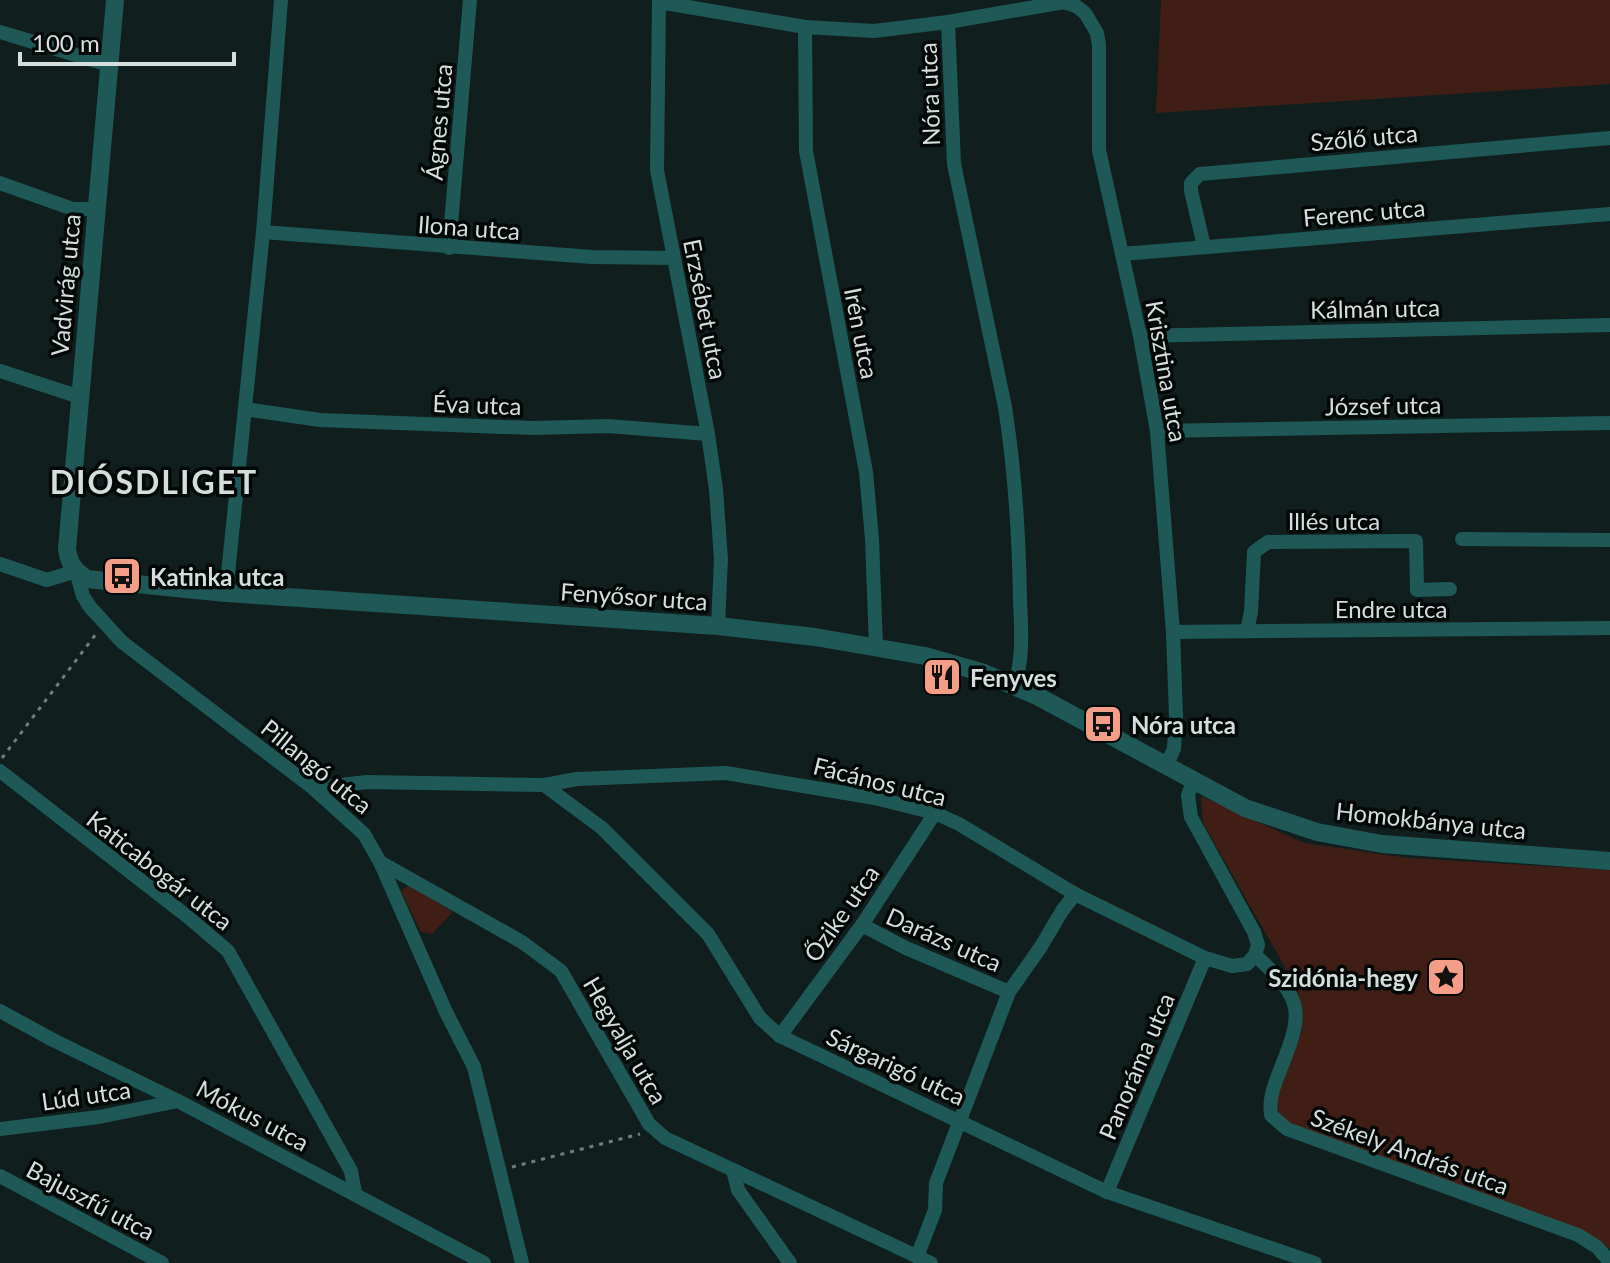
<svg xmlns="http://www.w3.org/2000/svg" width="1610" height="1263" viewBox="0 0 1610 1263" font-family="Lato,sans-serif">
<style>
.green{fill:#411e15}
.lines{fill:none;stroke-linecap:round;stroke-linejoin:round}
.path{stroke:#717d7c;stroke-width:3;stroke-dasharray:4 6;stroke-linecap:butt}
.minor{stroke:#1e5957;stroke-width:14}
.tertiary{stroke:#1e5957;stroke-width:18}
.labels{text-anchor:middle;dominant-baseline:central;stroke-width:7;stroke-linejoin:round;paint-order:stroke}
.street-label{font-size:24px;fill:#d5dedd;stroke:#030807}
.poi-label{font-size:24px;font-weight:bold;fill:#d5dedd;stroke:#030807;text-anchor:start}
.district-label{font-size:32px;font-weight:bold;letter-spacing:2px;fill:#d5dedd;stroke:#030807}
</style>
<rect width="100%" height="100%" fill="#101f1e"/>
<g class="green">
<path d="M1161,0H1610V84L1156,113Z"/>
<path d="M1201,796L1304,843L1408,858L1610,870V1249L1582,1230L1286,1128L1279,1113L1277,1095L1302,1031L1298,990L1203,823Z"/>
<path d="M409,885L453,912L432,934L421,932L401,891Z"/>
</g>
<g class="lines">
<g class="path">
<path d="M2,758L96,634"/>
<path d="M512,1167L640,1134"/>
</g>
<g class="minor">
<path d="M659,0L657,170L708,434L716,489L721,559L718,626"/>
<path d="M659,2L805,27L874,31L948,22L1064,2L1076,6L1085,13L1097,33L1099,45V150L1140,336L1157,431L1173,632L1176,716L1174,749L1166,766"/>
<path d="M948,22L954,164L1005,407C1015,471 1019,535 1020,600C1021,628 1024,659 1014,686"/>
<path d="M805,27L806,151L866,472L872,539L876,647"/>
<path d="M0,32L109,65"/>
<path d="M0,183L73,209H95"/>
<path d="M263,232L592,257L673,258"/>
<path d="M1204,246L1191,191V183L1200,174L1610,138"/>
<path d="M449,248L470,0"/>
<path d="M1122,254L1610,214"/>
<path d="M1140,336L1610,325"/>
<path d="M0,371L80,397"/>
<path d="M245,409L320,420L533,428L608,426L708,434"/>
<path d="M1157,431L1610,423"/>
<path d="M1462,539L1610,540"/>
<path d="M0,564L47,580L76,571L83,596L90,607L122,642L313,788L364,834L380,862L446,1012L474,1067L522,1263"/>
<path d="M226,593L263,232L281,0"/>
<path d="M1247,631L1251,612L1254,552L1268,542L1416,541L1417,590L1450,589"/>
<path d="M1173,632L1610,628"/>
<path d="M0,771L188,917L228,951L351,1171L355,1193"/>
<path d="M544,785L602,828L708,934L760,1018L780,1036L1107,1192L1315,1263"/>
<path d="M313,788L367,782L544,785L577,779L726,773L875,798L935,813L959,824L1075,894L1205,958L1232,966L1247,964L1255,955L1258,945L1254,932L1191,817L1188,795L1193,782"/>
<path d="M380,862L522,942L561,971L649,1124L665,1138L931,1263"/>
<path d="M862,925L906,948L1009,992"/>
<path d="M1255,955C1306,1001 1303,1013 1279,1073C1273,1089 1269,1098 1271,1115L1287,1129L1578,1235L1597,1247L1610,1262"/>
<path d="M0,1011L53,1040L178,1101L484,1263"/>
<path d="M780,1036L862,925L935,813"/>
<path d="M0,1129L99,1117L178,1101"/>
<path d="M733,1170L738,1190L790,1263"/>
<path d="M0,1176L162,1263"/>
<path d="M1107,1192L1205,958"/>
<path d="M917,1257L935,1210L936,1183L1009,992L1040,948L1062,911L1075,894"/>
</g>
<path class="tertiary" d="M115,0L67,549C69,564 75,571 87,579L226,593L718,626L815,637L925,656L984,673L1039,697L1245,808L1317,832L1382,844L1610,861"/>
</g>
<defs>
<g id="bus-square" transform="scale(2)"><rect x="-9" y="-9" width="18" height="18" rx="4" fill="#f49e88" stroke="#030807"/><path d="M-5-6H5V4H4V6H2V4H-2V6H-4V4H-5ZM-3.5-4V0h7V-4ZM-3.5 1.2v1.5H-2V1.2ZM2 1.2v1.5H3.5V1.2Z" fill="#111"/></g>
<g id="restaurant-square" transform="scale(2)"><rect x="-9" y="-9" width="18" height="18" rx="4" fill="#f49e88" stroke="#030807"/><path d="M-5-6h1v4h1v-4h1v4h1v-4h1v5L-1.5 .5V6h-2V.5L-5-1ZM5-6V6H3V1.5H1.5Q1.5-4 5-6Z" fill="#111"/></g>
<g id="sight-square" transform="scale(2)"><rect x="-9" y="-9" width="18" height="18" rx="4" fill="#f49e88" stroke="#030807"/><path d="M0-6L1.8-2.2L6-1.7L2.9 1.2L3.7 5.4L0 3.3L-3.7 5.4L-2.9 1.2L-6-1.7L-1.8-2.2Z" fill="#111"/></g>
</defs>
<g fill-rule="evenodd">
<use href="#bus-square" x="122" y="576"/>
<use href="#restaurant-square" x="942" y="677"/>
<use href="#bus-square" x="1103" y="724"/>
<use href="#sight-square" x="1446" y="977"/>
</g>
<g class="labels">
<g class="street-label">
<text transform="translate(929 94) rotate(-92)">Nóra utca</text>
<text transform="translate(438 122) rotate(-85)">Ágnes utca</text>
<text transform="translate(1364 137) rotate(-5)">Szőlő utca</text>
<text transform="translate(1364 212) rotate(-5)">Ferenc utca</text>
<text transform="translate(469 227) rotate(4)">Ilona utca</text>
<text transform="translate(65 285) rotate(-85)">Vadvirág utca</text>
<text transform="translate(1375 308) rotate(-1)">Kálmán utca</text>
<text transform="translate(706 309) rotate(79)">Erzsébet utca</text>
<text transform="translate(862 333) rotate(79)">Irén utca</text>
<text transform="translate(1167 371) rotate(80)">Krisztina utca</text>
<text transform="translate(477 404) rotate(2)">Éva utca</text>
<text transform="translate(1383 405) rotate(-1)">József utca</text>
<text x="1334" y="520">Illés utca</text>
<text transform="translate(634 596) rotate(4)">Fenyősor utca</text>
<text x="1391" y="608">Endre utca</text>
<text transform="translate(317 766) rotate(39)">Pillangó utca</text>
<text transform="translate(880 781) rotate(14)">Fácános utca</text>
<text transform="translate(1431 820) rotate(6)">Homokbánya utca</text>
<text transform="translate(160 870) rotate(38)">Katicabogár utca</text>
<text transform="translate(841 913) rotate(-55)">Őzike utca</text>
<text transform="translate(944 939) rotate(24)">Darázs utca</text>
<text transform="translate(626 1040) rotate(60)">Hegyalja utca</text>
<text transform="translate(896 1066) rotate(25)">Sárgarigó utca</text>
<text transform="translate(1136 1066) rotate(-67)">Panoráma utca</text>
<text transform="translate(86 1095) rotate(-8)">Lúd utca</text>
<text transform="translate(253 1115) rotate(28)">Mókus utca</text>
<text transform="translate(1410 1151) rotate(20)">Székely András utca</text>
<text transform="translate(91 1200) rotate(28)">Bajuszfű utca</text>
</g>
<g class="poi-label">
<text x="150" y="576">Katinka utca</text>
<text x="970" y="677">Fenyves</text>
<text x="1131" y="724">Nóra utca</text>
<text x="1418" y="977" text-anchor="end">Szidónia-hegy</text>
</g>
<g class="district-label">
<text x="154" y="481">DIÓSDLIGET</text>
</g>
</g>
<path d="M20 52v12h214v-12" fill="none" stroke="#d5dedd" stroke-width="4"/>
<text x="32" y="52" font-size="24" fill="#d5dedd" stroke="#030807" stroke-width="6" paint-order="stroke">100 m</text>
</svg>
